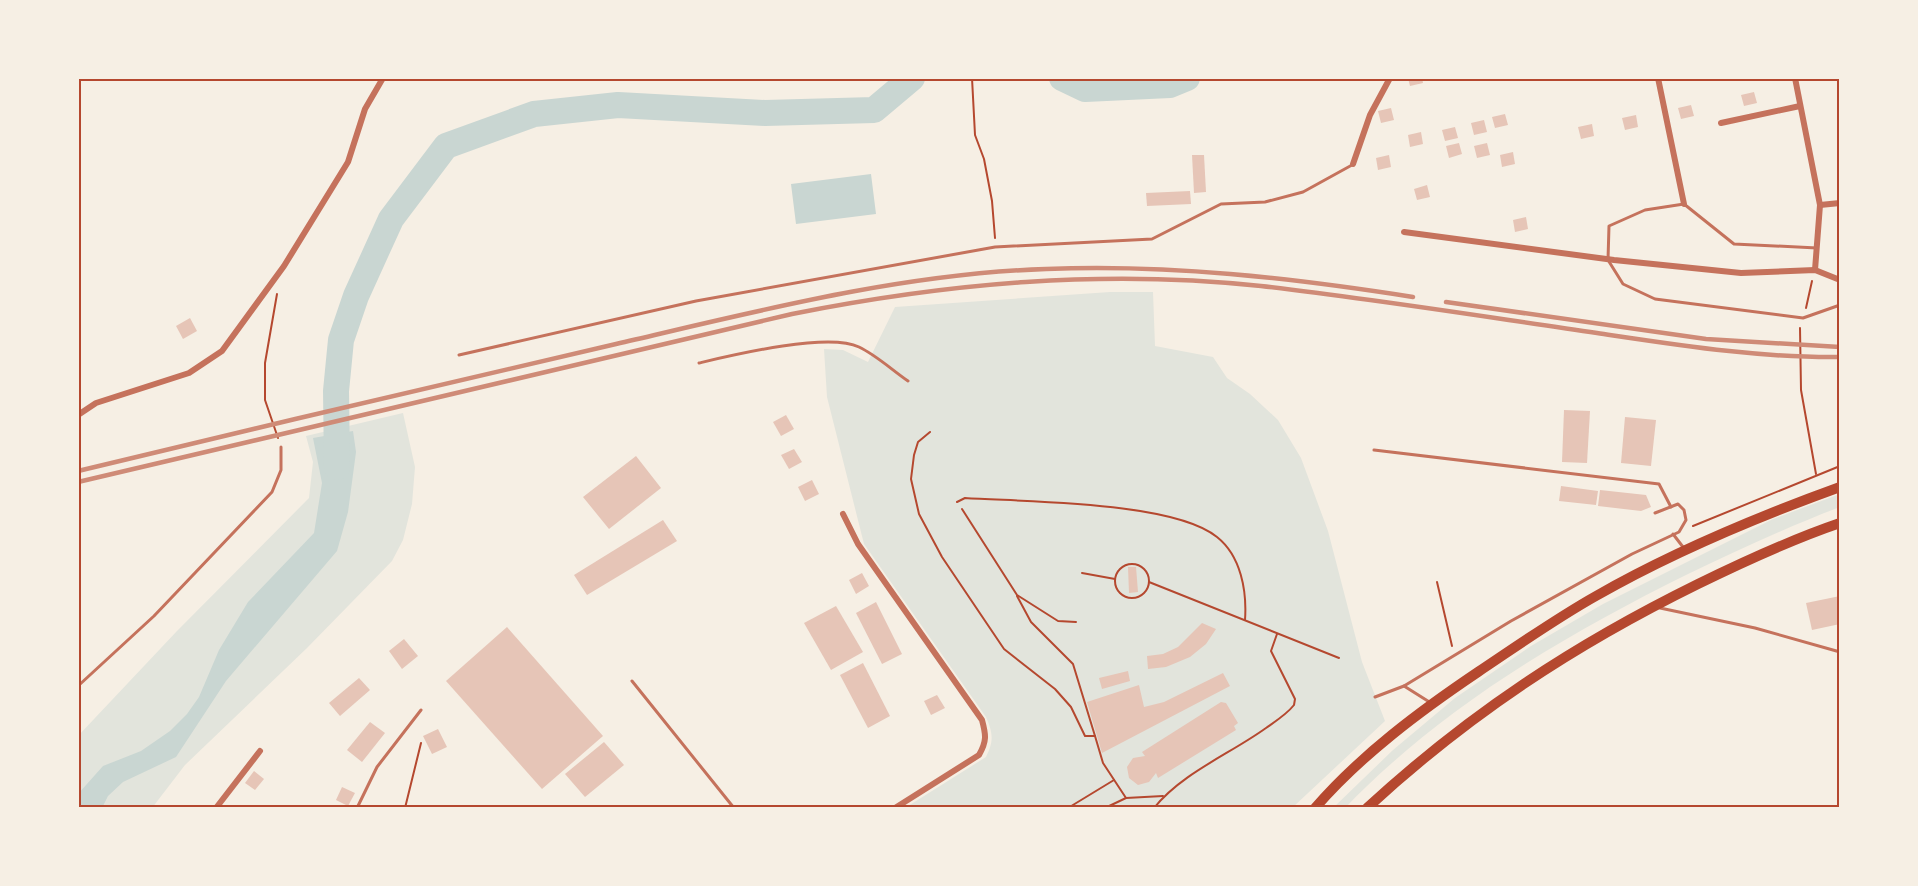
<svg xmlns="http://www.w3.org/2000/svg" width="1918" height="886" viewBox="0 0 1918 886" font-family="Montserrat,sans-serif">
<style>
.green{fill:#e2e4dc}
.water{fill:#c9d6d2}
.lines{fill:none;stroke-linecap:round;stroke-linejoin:round}
.river{stroke:#c9d6d2;stroke-width:26}
.building{fill:#e6c5b7}
.path{stroke:#b5482f;stroke-width:2}
.service{stroke:#c5725c;stroke-width:3}
.minor{stroke:#c5725c;stroke-width:6}
.primary{stroke:#b5482f;stroke-width:10}
.rail{stroke:#cf8b77;stroke-width:4.5}
.neatline{fill:none;stroke:#b5482f;stroke-width:2}
</style>
<rect width="100%" height="100%" fill="#f6efe4"/>
<g class="green">
<path d="M1110,292H1153L1155,346L1213,357L1227,378L1250,394L1278,420L1301,458L1328,531L1362,662L1385,721L1292,808H905L986,757C994,741 993,733 986,717L864,544L827,397L824,349L843,350L868,362L895,307Z"/>
<path d="M403,413L415,467L412,504L403,540L392,561L307,648L185,765L152,808H78V736L177,631L309,498L313,462L306,436Z"/>
<path d="M1840,494V507C1787,527 1737,551 1686,575C1563,636 1441,708 1345,808H1333L1393,750L1455,698L1531,646L1603,604L1773,519Z"/>
</g>
<g class="water">
<path d="M871,174L876,214L796,224L791,184Z"/>
<path d="M353,431L356,452L348,512L337,551L226,681L176,757L123,782L108,796L102,808H78V794L103,766L141,751L170,731L187,714L199,697L219,650L248,602L314,533L322,483L313,438Z"/>
</g>
<g class="lines">
<g class="river">
<path d="M1062,78L1085,89L1170,85L1187,78"/>
<path d="M337,467L336,391L341,340L356,296L391,219L446,146L534,114L618,105L765,113L874,110L912,78"/>
</g>
</g>
<g class="building">
<path d="M1408,78H1422L1423,83L1410,86Z"/>
<path d="M1754,92L1757,103L1744,106L1741,95Z"/>
<path d="M1691,105L1694,116L1681,119L1678,108Z"/>
<path d="M1391,108L1394,120L1381,123L1378,111Z"/>
<path d="M1505,114L1508,125L1495,128L1492,117Z"/>
<path d="M1636,115L1638,127L1625,130L1622,118Z"/>
<path d="M1484,120L1487,132L1474,135L1471,123Z"/>
<path d="M1592,124L1594,136L1581,139L1578,127Z"/>
<path d="M1455,127L1458,138L1445,141L1442,130Z"/>
<path d="M1421,132L1423,144L1410,147L1408,135Z"/>
<path d="M1459,143L1462,154L1449,158L1446,146Z"/>
<path d="M1487,143L1490,155L1477,158L1474,146Z"/>
<path d="M1513,152L1515,164L1502,167L1500,155Z"/>
<path d="M1192,155H1204L1206,192L1194,193Z"/>
<path d="M1389,155L1391,167L1378,170L1376,158Z"/>
<path d="M1427,185L1430,197L1417,200L1414,189Z"/>
<path d="M1190,191L1191,204L1147,206L1146,193Z"/>
<path d="M1526,217L1528,229L1515,232L1513,220Z"/>
<path d="M190,318L197,331L183,339L176,326Z"/>
<path d="M1564,410L1590,411L1587,463L1562,462Z"/>
<path d="M786,415L794,429L781,436L773,422Z"/>
<path d="M1625,417L1656,420L1651,466L1621,463Z"/>
<path d="M794,449L802,462L789,469L781,455Z"/>
<path d="M636,456L661,488L609,529L583,497Z"/>
<path d="M812,480L819,494L805,501L798,487Z"/>
<path d="M1561,486L1598,491L1596,505L1559,501Z"/>
<path d="M1600,490L1646,495L1651,507L1641,511L1598,506Z"/>
<path d="M663,520L677,541L587,595L574,575Z"/>
<path d="M1128,567H1136L1138,592L1129,593Z"/>
<path d="M862,573L869,586L856,594L849,580Z"/>
<path d="M1840,596V624L1812,630L1806,603Z"/>
<path d="M876,602L902,654L882,664L856,613Z"/>
<path d="M836,606L863,652L831,670L804,623Z"/>
<path d="M1202,623L1216,629L1206,644L1190,657L1166,667L1148,669L1147,656L1163,654L1178,647Z"/>
<path d="M507,627L603,736L542,789L446,681Z"/>
<path d="M404,639L418,656L402,669L389,651Z"/>
<path d="M863,663L890,716L868,728L840,675Z"/>
<path d="M1128,671L1130,681L1102,689L1099,678Z"/>
<path d="M1223,673L1230,686L1102,753L1087,702L1139,685L1144,707L1164,702Z"/>
<path d="M359,678L370,690L340,716L329,703Z"/>
<path d="M937,695L945,708L931,715L924,701Z"/>
<path d="M1221,702L1226,703L1238,723L1234,726L1236,730L1158,778L1156,773L1149,782L1138,785L1129,778L1127,767L1133,758L1145,756L1142,752Z"/>
<path d="M370,722L385,733L362,762L347,750Z"/>
<path d="M438,729L447,747L432,754L423,736Z"/>
<path d="M604,742L624,765L585,797L565,774Z"/>
<path d="M254,771L264,779L255,790L245,783Z"/>
<path d="M342,787L355,793L348,806L336,800Z"/>
</g>
<g class="lines">
<g class="path">
<path d="M972,78L975,135L984,159L992,201L995,238"/>
<path d="M277,294L265,363V400L278,438"/>
<path d="M1806,308L1812,281"/>
<path d="M1800,328L1801,390L1816,474"/>
<path d="M930,432L918,442L914,455L911,479L919,514L942,557L1004,649L1055,689L1071,707L1085,736H1095L1103,763L1126,798L1163,796"/>
<path d="M957,502L965,498C1024,502 1173,501 1217,537C1241,556 1247,591 1245,620"/>
<path d="M962,509L1017,595L1058,621L1076,622"/>
<path d="M1693,526L1840,466"/>
<circle cx="1132" cy="581" r="17"/>
<path d="M1082,573L1115,579"/>
<path d="M1149,582L1339,658"/>
<path d="M1437,582L1452,646"/>
<path d="M1017,596L1031,622L1073,664L1095,736"/>
<path d="M405,808L421,743"/>
<path d="M1068,808L1114,780"/>
<path d="M1105,808L1126,798"/>
<path d="M1154,808C1182,773 1230,754 1266,728C1276,721 1287,714 1294,705L1295,699L1271,651L1277,634"/>
</g>
<g class="service">
<path d="M1817,248L1734,244L1684,204L1645,210L1609,226L1608,260L1623,284L1655,299L1803,318L1840,305"/>
<path d="M459,355L696,301L995,247L1152,239L1221,204L1265,202L1303,192L1352,165"/>
<path d="M699,363C733,355 828,332 859,347C876,355 892,370 908,381"/>
<path d="M1374,450L1659,484L1671,507"/>
<path d="M1673,534L1683,547"/>
<path d="M1660,608L1755,628L1840,652"/>
<path d="M632,681L734,808"/>
<path d="M78,686L154,616L272,492L281,470V447"/>
<path d="M1404,686L1431,703"/>
<path d="M1375,697L1404,686L1511,621L1632,554L1679,532L1686,520L1684,510L1678,504L1655,513"/>
<path d="M357,808L377,767L421,710"/>
</g>
<g class="minor">
<path d="M1658,78L1684,204"/>
<path d="M1795,78L1820,205L1840,203"/>
<path d="M1721,123L1800,106"/>
<path d="M1353,164L1370,115L1390,78"/>
<path d="M1404,232L1614,260L1741,273L1815,270L1840,280"/>
<path d="M1815,270L1820,205"/>
<path d="M78,415L96,403L189,373L222,351L284,266L348,162L365,109L383,78"/>
<path d="M843,514L858,544L982,720C986,735 987,741 979,755L895,808"/>
<path d="M216,808L260,751"/>
</g>
<g class="primary">
<path d="M1315,808C1361,755 1420,711 1478,672C1517,646 1555,619 1596,596C1673,552 1757,517 1840,487"/>
<path d="M1367,808C1469,714 1574,645 1698,584C1745,561 1790,540 1840,523"/>
</g>
<g class="rail">
<path d="M1446,302L1706,339L1840,347"/>
<path d="M78,471C257,428 437,385 616,344C758,311 900,274 1046,269C1170,264 1291,278 1413,297"/>
<path d="M78,482L792,314C948,283 1103,269 1261,286C1374,299 1486,317 1597,333C1678,345 1759,358 1840,357"/>
</g>
</g>
<rect width="1918" height="886" fill="none" stroke="#f6efe4" stroke-width="159"/>
<rect x="80" y="80" width="1758" height="726" class="neatline"/>
</svg>
